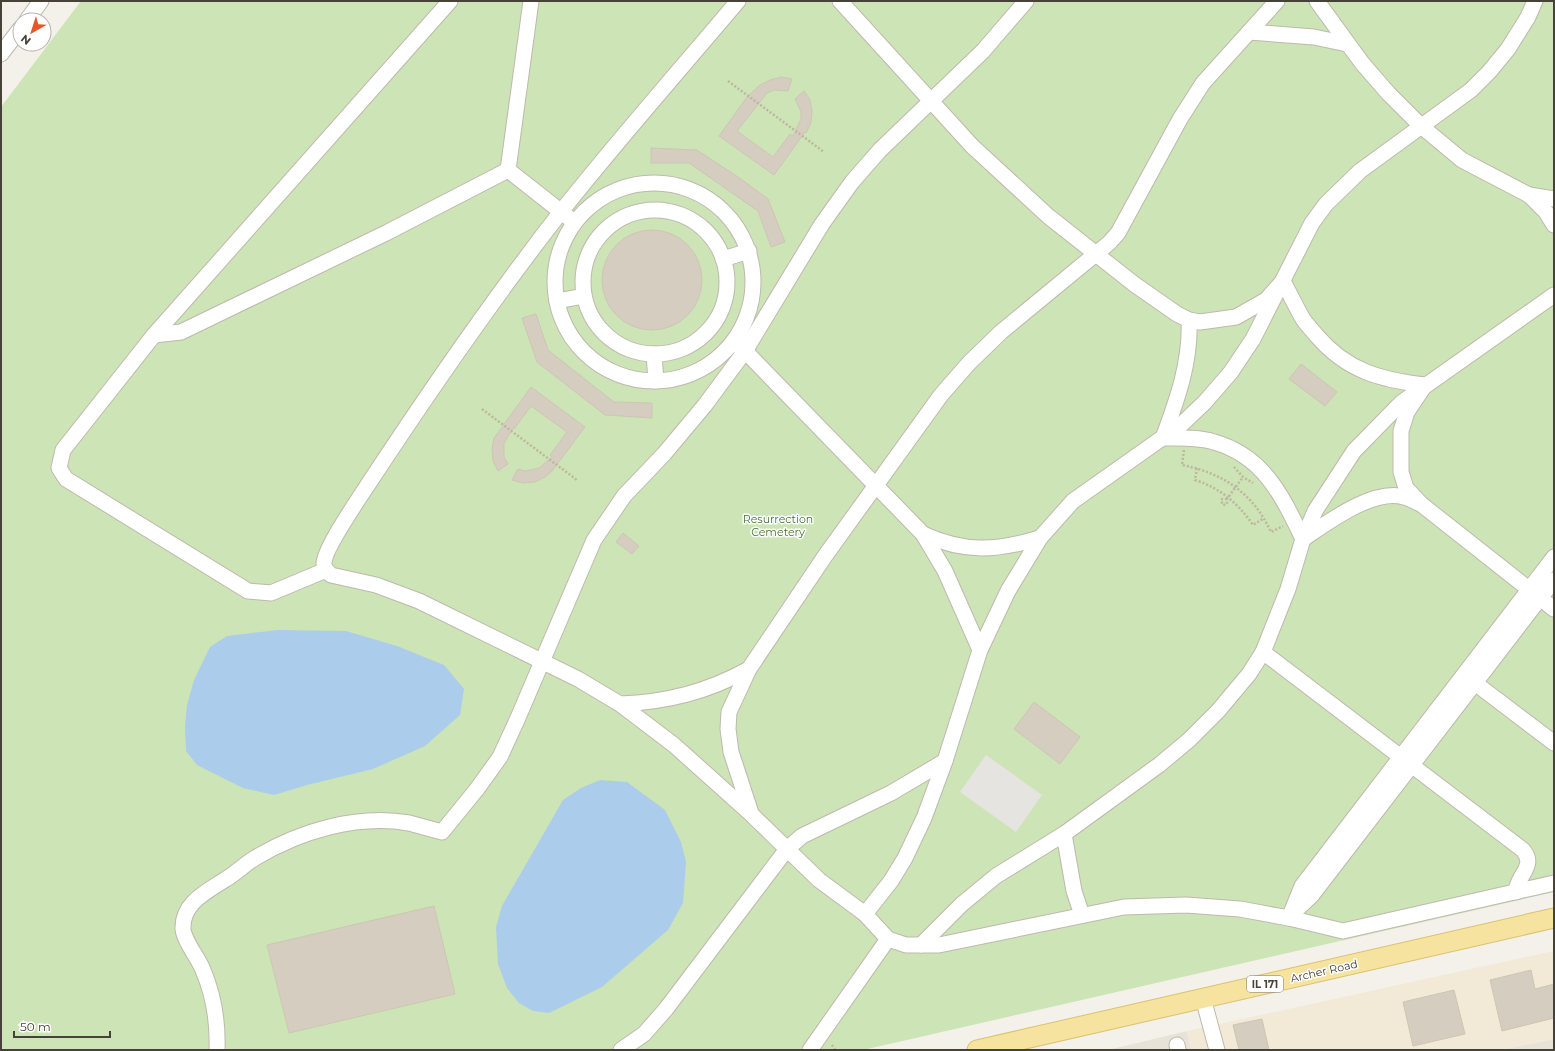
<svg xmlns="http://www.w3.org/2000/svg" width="1555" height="1051" viewBox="0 0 1555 1051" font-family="Montserrat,sans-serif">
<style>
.residential{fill:#e7e3d8}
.commercial{fill:#f3e9d7}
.green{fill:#cce4b6}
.parking{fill:#e5e4e1}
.water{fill:#abcceb}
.building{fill:#d4cdc0;stroke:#cec6b3}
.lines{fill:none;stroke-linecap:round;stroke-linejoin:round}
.minor-casing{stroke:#beb9ad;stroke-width:17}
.major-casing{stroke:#dac270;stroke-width:21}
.path{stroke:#bfb69f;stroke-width:2.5;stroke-dasharray:2 2;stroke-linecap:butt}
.minor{stroke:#fff;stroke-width:15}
.major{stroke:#f6e3a0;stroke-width:19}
.labels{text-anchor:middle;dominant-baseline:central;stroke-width:3;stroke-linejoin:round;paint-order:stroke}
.shield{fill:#fff;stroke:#7e7b74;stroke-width:1}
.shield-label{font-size:10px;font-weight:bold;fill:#464238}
.park-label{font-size:11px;fill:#457430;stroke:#fff}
.street-label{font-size:11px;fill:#464238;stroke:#fff}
</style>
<rect width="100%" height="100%" fill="#f3f1e9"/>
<g class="residential">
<path d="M1187,1031L1191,1050H1108Z"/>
<path d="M1554,1039V1050H1501Z"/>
</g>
<path class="commercial" d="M1554,951V1039L1501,1050H1191L1187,1031Z"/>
<path class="green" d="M81,1H1554V892L863,1050H1V107Z"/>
<path class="parking" d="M986,755L1042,795L1016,832L960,792Z"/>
<g class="water">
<path d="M278,630L346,631L397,646L444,665L464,689L460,715L425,746L373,769L307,785L274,795L243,788L197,765L186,751L185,727L187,705L194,680L210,647L227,636Z"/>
<path d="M600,780L627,782L665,810L681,842L686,862L683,903L668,930L602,987L549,1013L533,1011L519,1003L507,988L498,964L496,927L502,906L563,800L581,788Z"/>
</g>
<g class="building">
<path d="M781,77L792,79L788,91L774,90L767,93L737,131L773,157L790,134L793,136L801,119V112L795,99L804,91L810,100L812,111L811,123L806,133L805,132L774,175L719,136L747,97L760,85L770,80Z"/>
<path d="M651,148L697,150L741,179L768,199L785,242L771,247L758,211L689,163H651Z"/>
<circle cx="652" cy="280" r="50"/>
<path d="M536,314L548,350L614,402L652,403V418L605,415L537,362L522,318Z"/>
<path d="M1301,364L1337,392L1325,406L1289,379Z"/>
<path d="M531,387L585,427L552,471L545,477L535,482L523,483L512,480L518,469L525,471L539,468L552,457L550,455L567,432L531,406L514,429L513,428L504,443V457L508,464L498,471L493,461L492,449L494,438Z"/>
<path d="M623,533L639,546L632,554L616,542Z"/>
<path d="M1034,702L1080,737L1060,764L1014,729Z"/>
<path d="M434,906L455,994L289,1033L267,945Z"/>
<path d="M1531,970L1535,989L1554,984V1018L1502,1031L1490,980Z"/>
<path d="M1454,990L1465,1034L1413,1046L1403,1002Z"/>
<path d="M1262,1019L1269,1050H1239L1233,1025Z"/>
</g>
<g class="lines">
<g class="minor-casing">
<g id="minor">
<path d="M531,1L508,170L569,218"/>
<path d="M738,1C679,71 617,141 560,213C493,299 431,389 371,480C362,494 323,550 324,564C324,569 328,572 331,575L376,585L419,601L578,679L620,704L674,745L751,814L819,880L865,914L888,939"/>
<path d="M840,1L972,146L1048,216L1134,284L1177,314L1189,320L1200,322L1236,317L1266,300L1283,281C1290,294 1296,307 1303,319C1307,325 1312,330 1317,336C1347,371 1381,380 1425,385L1407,412L1401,431V472L1406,488L1421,504"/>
<path d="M1317,1L1362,63L1388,93L1421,126L1462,160L1529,195L1554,199"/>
<path d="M27,20L41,1"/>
<path d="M1249,32L1314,37L1347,44"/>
<path d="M1,54L20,29"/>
<circle cx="654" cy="282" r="99"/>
<path d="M1529,195L1546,212L1554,225"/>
<circle cx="655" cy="282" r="72"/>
<path d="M723,259L749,251"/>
<path d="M557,301L584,296"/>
<path d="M1189,320C1191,362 1177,400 1163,438C1179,438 1198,437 1214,442C1264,456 1282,496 1303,539C1327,523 1373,488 1404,497C1410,498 1415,502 1421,504L1554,609"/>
<path d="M154,335L181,332L386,233L508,170"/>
<path d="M737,345L745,351L923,534L945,571L980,650"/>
<path d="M654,354L656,381"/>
<path d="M923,534C965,553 996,551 1040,538"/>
<path d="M326,570L271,593L248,591L66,479L59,468L63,450L154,335L450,1"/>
<path d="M1263,652L1523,850C1537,866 1516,876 1516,892"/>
<path d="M1475,683L1554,743"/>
<path d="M620,704C667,702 707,692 749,669"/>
<path d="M751,813L731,752L728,729L729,712L749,669L825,556L941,395L969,363L1001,332L1109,243L1118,233L1180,119L1203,83L1277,1"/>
<path d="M1064,834L1074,891L1082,915"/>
<path d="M865,914L891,881L905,858L924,818L945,761L980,650L1008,591L1040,538L1073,501L1182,424L1205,402L1231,372L1253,339L1312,223L1326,204L1360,171L1471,90L1489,72L1508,49L1528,17L1535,1"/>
<path d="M1292,914L1312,895L1554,580"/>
<path d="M1289,918L1302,886L1554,557"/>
<path d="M921,945L962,904L996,876L1064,834L1159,765L1189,740L1218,711L1249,674L1263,652L1288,589L1303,539L1315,511L1354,451L1401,403L1554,295"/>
<path d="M1203,998L1217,1050"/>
<path d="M1177,1045L1178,1050"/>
<path d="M217,1050C218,1022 214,996 203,970C199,959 184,941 183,929C182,903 206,892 226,879C236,873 245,864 255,858C300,831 357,814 409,823C420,826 431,829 442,832L477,789L500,757L517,720L594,540L624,496L664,454L705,405L745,351L822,224L852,182L880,150L983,51L1026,1"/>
<path d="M621,1050L644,1034L666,1009L787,849L802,836L891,793L945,761"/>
<path d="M810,1050L888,939L906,945H939L1124,907L1186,905L1240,909L1289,918L1343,931L1554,883"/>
</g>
</g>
<g class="major-casing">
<path id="major" d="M977,1050L1554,918"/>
</g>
<g class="path">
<path d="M728,81L824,152"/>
<path d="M482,409L577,480"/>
<path d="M1184,450L1182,465C1223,473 1253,493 1271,532L1283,526"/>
<path d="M1234,467L1243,477L1253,483"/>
<path d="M1197,468L1195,480C1220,488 1238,503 1253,525L1264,518"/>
<path d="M1227,499H1222L1221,501L1223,505L1227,504V499L1243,477"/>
<path d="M832,1045L835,1050"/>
</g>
<use href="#minor" class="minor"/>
<use href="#major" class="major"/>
</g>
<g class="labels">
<rect class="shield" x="1247" y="976" width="36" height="16" rx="3"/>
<g class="shield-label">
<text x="1265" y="984">IL 171</text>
</g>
<g class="park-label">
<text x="778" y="519">Resurrection<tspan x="778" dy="13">Cemetery</tspan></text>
</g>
<g class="street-label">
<text transform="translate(1324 971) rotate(-13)">Archer Road</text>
</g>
</g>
<rect width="1555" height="1051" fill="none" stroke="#464238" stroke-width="4"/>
<g transform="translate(32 32) rotate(219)"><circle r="19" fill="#ffffff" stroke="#b5b3af"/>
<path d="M0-3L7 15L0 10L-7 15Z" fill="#e8552b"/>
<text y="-6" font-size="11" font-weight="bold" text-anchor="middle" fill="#464238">N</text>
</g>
<path d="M14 1031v6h96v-6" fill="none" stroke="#464238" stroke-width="2"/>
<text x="20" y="1031" font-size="12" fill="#464238" stroke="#ffffff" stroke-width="3" paint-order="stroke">50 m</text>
</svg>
